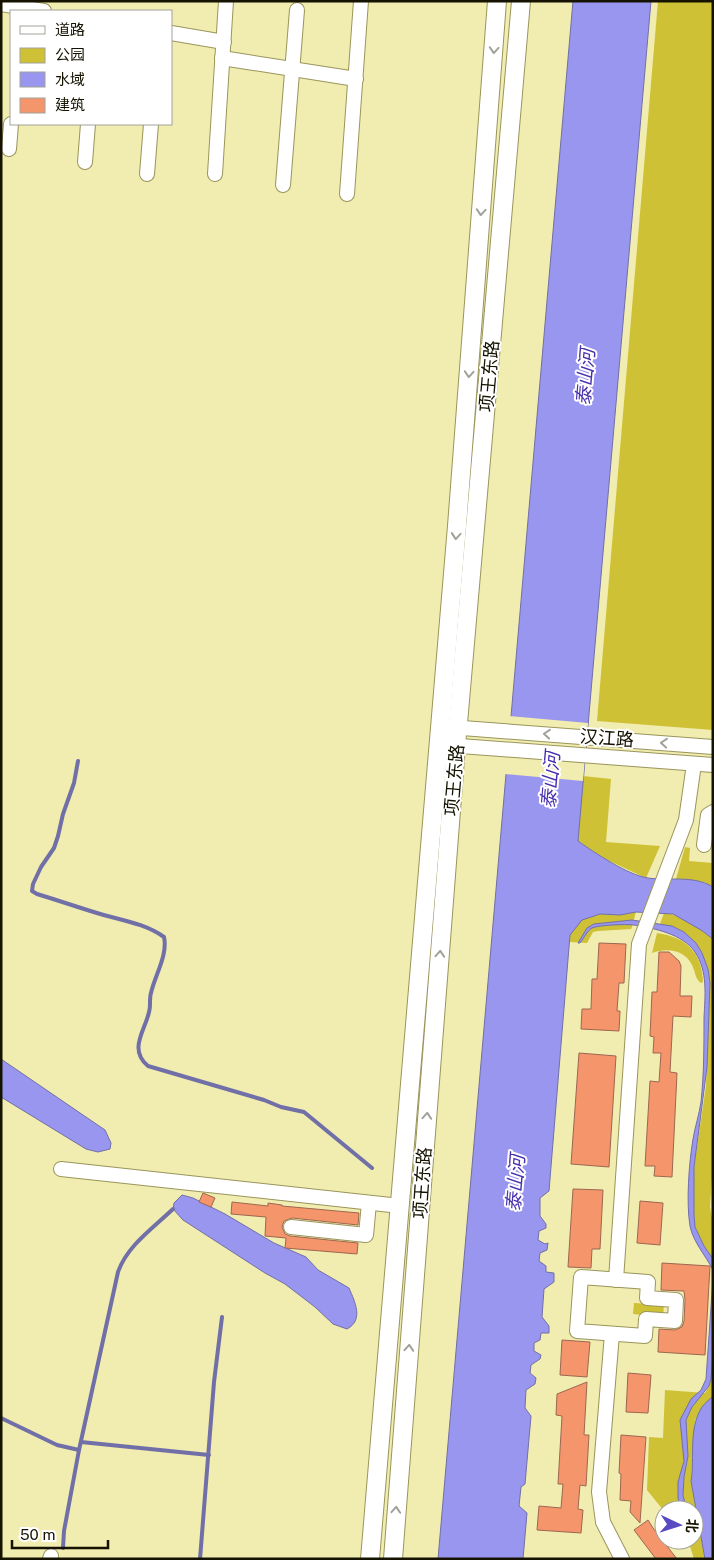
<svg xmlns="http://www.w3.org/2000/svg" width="714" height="1560" viewBox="0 0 714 1560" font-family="'Public Sans','Noto Sans SC',sans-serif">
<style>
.green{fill:#cec135}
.water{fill:#9996ef;stroke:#716fa7}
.pier{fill:#f1ecaf}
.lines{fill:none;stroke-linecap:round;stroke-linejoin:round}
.stream{stroke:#716fa7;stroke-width:4}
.building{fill:#f4956c;stroke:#9d6750}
.minor-casing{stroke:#9a955b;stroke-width:16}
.major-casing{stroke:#9a955b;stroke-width:20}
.minor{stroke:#fff;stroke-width:14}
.major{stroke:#fff;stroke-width:18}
.oneway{stroke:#a1a199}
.labels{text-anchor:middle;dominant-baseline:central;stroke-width:4;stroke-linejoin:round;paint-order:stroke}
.street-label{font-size:18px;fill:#151300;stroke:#fff}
.water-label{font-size:19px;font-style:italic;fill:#4930ae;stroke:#fff}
</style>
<rect width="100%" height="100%" fill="#f1ecaf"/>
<g class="green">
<path d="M658,1H713V730L597,721Z"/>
<path d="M583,776L611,779L606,842L660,846L646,878L605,859L578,841Z"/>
<path d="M685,847L690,848L689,861L713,863V887L704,882L676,879Z"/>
<path d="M636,912L632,927L631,929L598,931L593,932L587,943L570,942V935L581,920L600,914L620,915Z"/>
<path d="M664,913C681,914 699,929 713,939V1161L710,1207L713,1224V1259L704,1246L695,1227L694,1215V1167L706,1086L710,983L702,953L696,943L684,932L677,928L660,924Z"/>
<path d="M657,933C686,937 702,952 703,982L701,983C696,979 696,976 694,970C688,950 668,947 652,953Z"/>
<path d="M634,1303L664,1305L663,1317L633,1314Z"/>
<path d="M713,1355V1396L695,1420L691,1481L705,1559H694L688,1540H694V1510H664V1511L647,1490L649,1437L663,1438L665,1390L705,1393C713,1382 712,1368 713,1355Z"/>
</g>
<g class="water">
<path d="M573,1H651L578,841C595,853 628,875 648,878C669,881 694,875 713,887V939L701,930L673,914L636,912L620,915L600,914L582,920L570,935L549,1191L540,1198V1216L546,1224V1228L539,1231L538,1240L545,1244L548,1243L547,1250L540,1253L539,1261L546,1266V1272L554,1273V1282L544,1289L542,1317L549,1326V1333H541L540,1340L534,1343V1351L541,1355L540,1359L531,1365L530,1373L536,1378L535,1384L526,1390L525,1408L531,1416L525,1484L521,1487L519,1506L527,1513L523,1559H438Z"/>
<path d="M632,920L672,926L684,932L696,943L702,953L708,969L710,983L707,1067L694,1167V1215L695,1227L704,1246L713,1259V1270C706,1256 693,1242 690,1226C686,1202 689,1163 693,1139C695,1127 699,1115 701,1102C704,1074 704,1046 704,1018C705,996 708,971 695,952C683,934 653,928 634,925C625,924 599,925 592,928C587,931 584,938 580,943H578L587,928L594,924Z"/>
<path d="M1,1059L105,1130L111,1143L110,1149L98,1152L86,1149L1,1097Z"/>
<path d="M182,1195L193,1198L225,1214L274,1243L306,1257L318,1270L349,1288C355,1302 364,1320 347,1329L333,1324L315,1307L285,1284L265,1273L183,1220L173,1209L174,1203Z"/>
<path d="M713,1278V1355L711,1379L709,1386L692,1407L686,1420L688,1456L684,1477L683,1496L687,1509L681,1510L678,1498V1482L684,1461L680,1420L691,1399L701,1390L706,1379Z"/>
<path d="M713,1396V1559H705L691,1481C695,1457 688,1429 702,1407C705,1403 709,1400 713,1396Z"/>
</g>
<path class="pier" d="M509,716L588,723L583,781L504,774Z"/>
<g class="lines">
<g class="stream">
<path d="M78,761L74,783L63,814L58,836L54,848L41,867L33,884L32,891L37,894C57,900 77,907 97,913C120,920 144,923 164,937C168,955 155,975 151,993C149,999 151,1006 149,1012C145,1031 128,1049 148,1066L264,1100L281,1107L304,1112L372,1168"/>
<path d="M1,1418L57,1445L79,1450"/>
<path d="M81,1442L209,1455"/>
<path d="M63,1548L64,1531L79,1450L118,1272C127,1246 153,1228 173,1209"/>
<path d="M200,1559L214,1382L222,1317"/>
</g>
</g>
<g class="building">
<path d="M599,943L626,944L624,983H619L617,1011H620L619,1031L581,1029L582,1009H591L592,979H597Z"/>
<path d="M659,952H669L679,961L681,966L680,996H692L691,1017L673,1016L670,1072L677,1073L672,1177L654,1176L655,1166H645L650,1081L659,1082L661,1053H653L654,1037L650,1036L652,992H657Z"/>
<path d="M579,1053L616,1056L609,1167L571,1164Z"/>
<path d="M573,1189L603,1190L600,1249H592L591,1268L568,1267Z"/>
<path d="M203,1193L215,1198L211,1207L199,1202Z"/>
<path d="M640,1201L663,1203L660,1245L637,1243Z"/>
<path d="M232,1202L268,1206V1203L282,1205V1206L359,1213L358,1225L292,1218L284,1221L282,1227L285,1234L290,1236L358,1243L357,1254L285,1248L286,1238L265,1236L266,1217L231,1214Z"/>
<path d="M662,1263L710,1266L705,1355L658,1352L659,1329L675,1330L682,1327L684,1321L685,1300L684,1291L661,1290Z"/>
<path d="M562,1340L590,1342L587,1377L560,1375Z"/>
<path d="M628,1373L651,1375L648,1413L626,1412Z"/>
<path d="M587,1382L584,1435H589L586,1486L580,1485L578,1509L583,1510L581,1533L537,1530L539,1506L561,1508L563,1484H558L562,1416L556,1415L557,1394Z"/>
<path d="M621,1435L646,1437L640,1523L630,1512L631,1501L620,1500L621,1474L619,1473Z"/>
<path d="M648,1520L653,1528L677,1559H656L634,1530Z"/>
</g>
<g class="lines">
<g class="minor-casing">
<g id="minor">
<path d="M1,4L44,11"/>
<path d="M171,33L224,42"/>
<path d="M222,58L356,79"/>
<path d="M9,149L11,124"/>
<path d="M85,162L88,124"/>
<path d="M147,174L151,124"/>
<path d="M215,174L226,1"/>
<path d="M283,185L297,10"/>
<path d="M347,194L361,1"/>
<path d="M449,727L713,747"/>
<path d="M447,745L713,765"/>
<path d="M704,845L708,815L713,812"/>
<path d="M61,1169L400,1206"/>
<path d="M291,1227L366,1235L369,1203"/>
<path d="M581,1277L648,1282L647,1298L676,1300L675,1321L646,1319L645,1336L577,1331Z"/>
<path d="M616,1280L639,944L686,820L694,764"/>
<path d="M612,1334L599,1492L603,1522L622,1559"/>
<path d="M50,1559L51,1556"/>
</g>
</g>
<g class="major-casing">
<g id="major">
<path d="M370,1559L457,526L497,1"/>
<path d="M393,1559L456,746L521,1"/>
</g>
</g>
<use href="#minor" class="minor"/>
<use href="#major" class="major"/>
</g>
<defs><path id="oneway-chevron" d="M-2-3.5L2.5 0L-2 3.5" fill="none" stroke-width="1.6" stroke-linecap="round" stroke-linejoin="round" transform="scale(1.25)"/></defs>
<g class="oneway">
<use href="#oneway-chevron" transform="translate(494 50) rotate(94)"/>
<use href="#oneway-chevron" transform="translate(481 212) rotate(94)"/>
<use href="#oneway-chevron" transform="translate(469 374) rotate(94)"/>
<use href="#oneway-chevron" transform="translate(456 536) rotate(95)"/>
<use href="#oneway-chevron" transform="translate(547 734) rotate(-175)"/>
<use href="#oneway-chevron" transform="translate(664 743) rotate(-175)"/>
<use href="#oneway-chevron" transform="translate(440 954) rotate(-86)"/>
<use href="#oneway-chevron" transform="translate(427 1116) rotate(-86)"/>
<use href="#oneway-chevron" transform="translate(409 1348) rotate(-86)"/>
<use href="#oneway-chevron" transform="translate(396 1510) rotate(-86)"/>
</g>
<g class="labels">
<g class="street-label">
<text transform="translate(489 376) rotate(-85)">项王东路</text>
<text transform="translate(607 738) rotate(4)">汉江路</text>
<text transform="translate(454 780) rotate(-85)">项王东路</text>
<text transform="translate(422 1183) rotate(-86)">项王东路</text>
</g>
<g class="water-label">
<text transform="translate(585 377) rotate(-85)">泰山河</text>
<text transform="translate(550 780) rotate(-85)">泰山河</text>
<text transform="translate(515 1183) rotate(-85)">泰山河</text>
</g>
</g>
<rect width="714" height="1560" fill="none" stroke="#151300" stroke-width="5"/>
<rect x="10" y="10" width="162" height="115" fill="#ffffff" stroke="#a1a199"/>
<rect x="20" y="26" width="25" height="8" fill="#ffffff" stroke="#a1a199"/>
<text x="55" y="35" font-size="15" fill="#151300">道路</text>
<rect x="20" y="48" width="25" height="15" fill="#cec135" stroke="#a1a199"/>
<text x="55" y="60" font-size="15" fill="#151300">公园</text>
<rect x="20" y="72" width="25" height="15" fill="#9996ef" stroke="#a1a199"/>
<text x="55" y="85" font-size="15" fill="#151300">水域</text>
<rect x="20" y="98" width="25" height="15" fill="#f4956c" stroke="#a1a199"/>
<text x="55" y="110" font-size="15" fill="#151300">建筑</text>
<g transform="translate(679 1525) rotate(94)"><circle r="24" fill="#ffffff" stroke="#a1a199"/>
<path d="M0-4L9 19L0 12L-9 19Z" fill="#5a4ac2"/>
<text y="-8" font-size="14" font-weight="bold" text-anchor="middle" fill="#151300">北</text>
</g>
<path d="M12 1540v8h96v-8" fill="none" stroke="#151300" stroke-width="2.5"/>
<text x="20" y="1540" font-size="15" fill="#151300" stroke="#ffffff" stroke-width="4" paint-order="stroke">50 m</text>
</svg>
